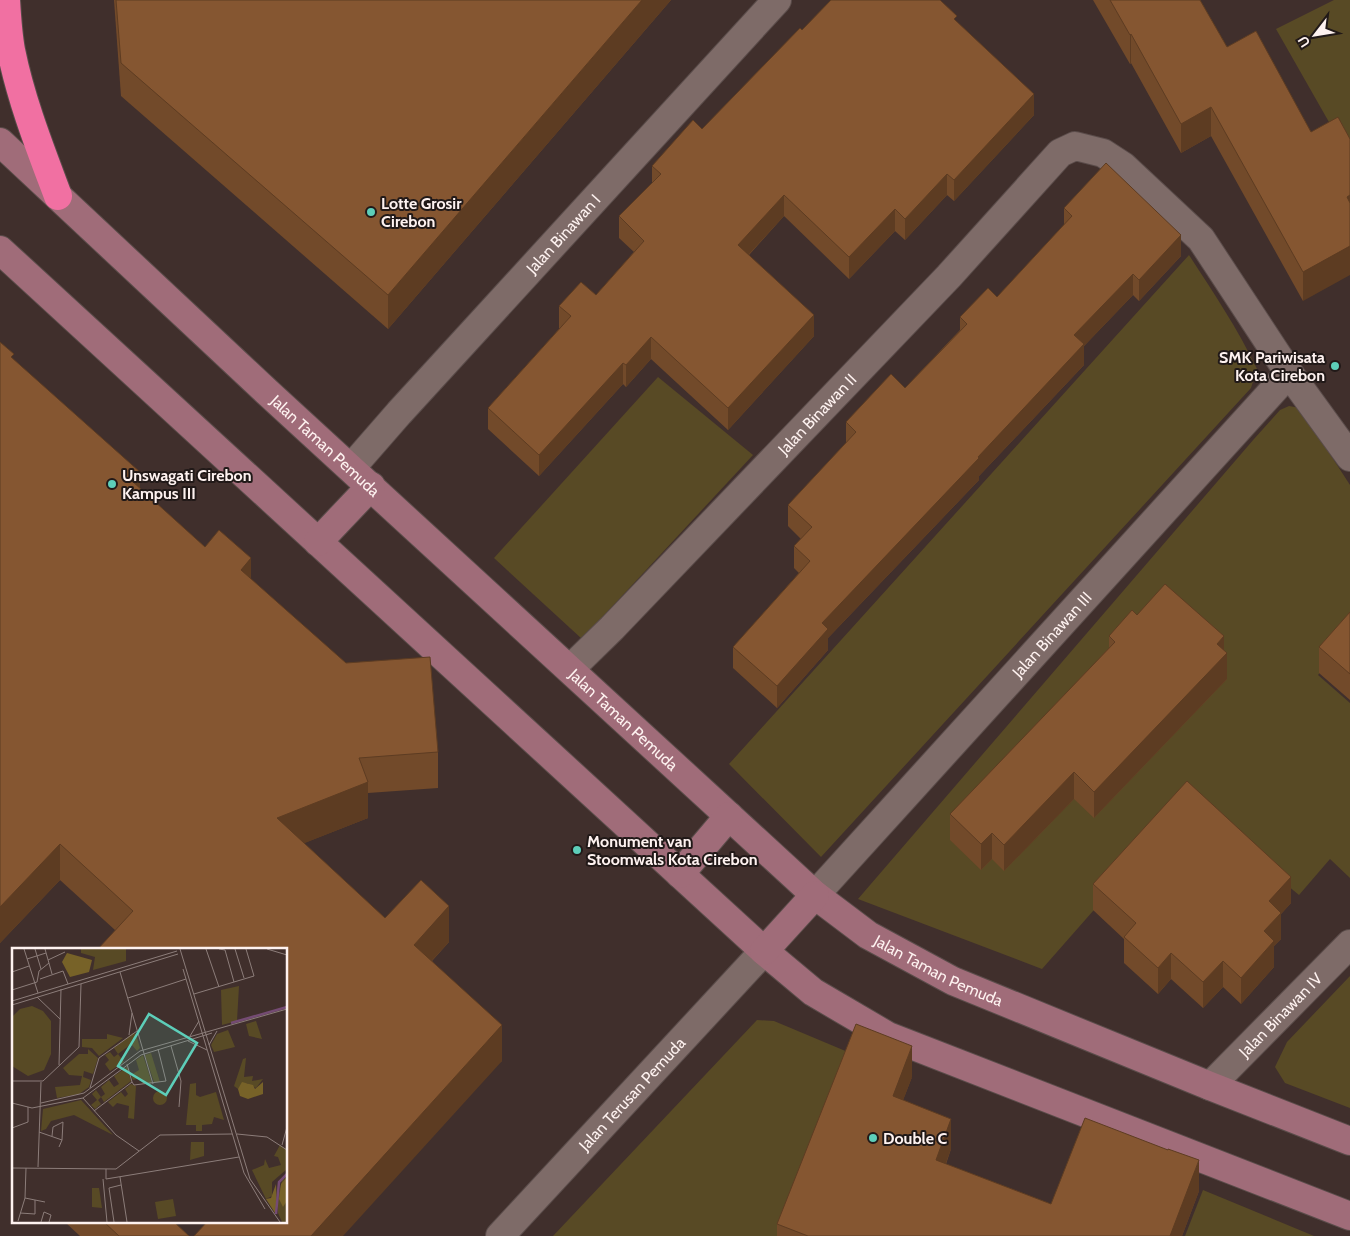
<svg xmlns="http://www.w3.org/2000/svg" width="1350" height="1236" viewBox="0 0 1350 1236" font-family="Cabin,sans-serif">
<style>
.green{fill:#584a25}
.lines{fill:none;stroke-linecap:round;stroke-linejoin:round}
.street-casing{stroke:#5a4c4a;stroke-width:30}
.secondary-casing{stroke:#5a4c4a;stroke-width:30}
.highway-casing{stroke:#5a4c4a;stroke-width:30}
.street{stroke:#7e6b68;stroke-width:28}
.secondary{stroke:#a06c79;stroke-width:28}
.highway{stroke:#f170a2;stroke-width:28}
.wall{fill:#724a2a}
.shaded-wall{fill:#5d3c22}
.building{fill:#855631;stroke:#5d3c22}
.poi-dot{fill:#5dceb9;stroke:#211918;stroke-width:2}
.labels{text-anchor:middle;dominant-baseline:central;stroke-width:4;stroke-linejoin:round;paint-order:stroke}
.poi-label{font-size:16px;font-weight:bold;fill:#fef2f0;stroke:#211918;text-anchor:start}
.street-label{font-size:16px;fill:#fef2f0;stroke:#211918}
.inset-river{fill:none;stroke:#744b73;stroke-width:2.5}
.inset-road{fill:none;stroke:#8c7d7a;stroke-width:1}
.view{fill:#5dceb9;fill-opacity:0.15;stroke:#5dceb9;stroke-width:2.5}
.inset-edge{fill:none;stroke:#fef2f0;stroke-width:2.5}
</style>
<rect width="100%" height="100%" fill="#402f2c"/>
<g class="green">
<path d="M1334,0H1350V159L1276,29Z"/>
<path d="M1189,255C1213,292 1238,329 1257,369L1251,388L821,857L729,764Z"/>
<path d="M658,377L753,455L582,639L494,558Z"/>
<path d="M1289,406L1300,408L1350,485V636L1318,675L1350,703V878L1330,859L1299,895L1188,803L1042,969L858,899L1254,439L1280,410Z"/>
<path d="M1350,976V1108L1285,1083L1275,1067L1287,1042Z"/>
<path d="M757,1020L774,1021L855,1055L785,1236H553Z"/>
<path d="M1203,1190L1314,1236H1185Z"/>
</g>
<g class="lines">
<g class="street-casing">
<g id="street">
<path id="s1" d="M351,468L399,413L777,0"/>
<path id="s2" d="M570,669L612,628L949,276L1060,153L1075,146L1103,153L1123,166L1201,239L1289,373L1350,457"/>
<path id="s3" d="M815,895L1289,373"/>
<path id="s4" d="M1210,1086L1350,944"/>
<path id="s5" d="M500,1236L764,951"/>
</g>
</g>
<g class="secondary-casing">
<g id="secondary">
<path id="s6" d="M0,142L266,391L815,895L868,935L953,981L1210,1086L1350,1141"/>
<path d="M0,250L680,874L764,951L813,992L888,1036L1350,1216"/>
<path d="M318,542L371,486"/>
<path d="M680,874L729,816"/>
<path d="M764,951L815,895"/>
</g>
</g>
<g class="highway-casing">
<path id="highway" d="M6,0C7,16 8,34 11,50C21,100 40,148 58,196"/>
</g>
<use href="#street" class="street"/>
<use href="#secondary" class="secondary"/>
<use href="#highway" class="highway"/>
</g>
<g class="wall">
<path d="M114,0H671L388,329L121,96Z"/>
<path d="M1093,0H1200L1227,47L1311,132L1303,301L1211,136L1181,153L1131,63L1130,64Z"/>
<path d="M957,22L1034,115L954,201L947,195L905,240L895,231L849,279L784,216L749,255L814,336L728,430L651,359L626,387L623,384L539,476L488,429V408L560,328H559V306L596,295L634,252L619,238V216L652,183V166L702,129L802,30Z"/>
<path d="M1064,208L1181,256L1139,301L1133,295L1084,346V365L979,476V480L828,638V650L777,708L733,668V647L799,573L794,568V546L801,539L788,526V505L846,444V422L905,388L960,330V317L997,297L1064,225Z"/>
<path d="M0,342L14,360L140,489L205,547L251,579L438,752V788L368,793V818L304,843L385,918L449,942L432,961L502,1061L286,1222V950L115,930L60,880L0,943Z"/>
<path d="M1350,612V700L1319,673V647Z"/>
<path d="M1137,615L1224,650L1227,679L1094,818L1074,799L1004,871L992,859L981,870L950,840V814L1109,648V636Z"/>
<path d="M1093,884L1291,903L1281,914V939L1274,946V967L1241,1004L1223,987L1203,1008L1171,979L1158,994L1124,963V939L1093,910Z"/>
<path d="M912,1077L903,1100L951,1149L946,1164L1051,1204L1199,1191L1182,1236H777V1224Z"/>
<path d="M65,1222H174L189,1236H80Z"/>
</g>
<g class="shaded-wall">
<path d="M642,0H671L388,329V295Z"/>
<path d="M1131,34V63L1130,64V35Z"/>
<path d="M1034,94V115L954,201V180Z"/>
<path d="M1211,107V136L1181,153V124Z"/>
<path d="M947,174V195L905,240V219Z"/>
<path d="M784,195V216L738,266V245Z"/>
<path d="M1350,195V224L1347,197Z"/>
<path d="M895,209V231L849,279V257Z"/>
<path d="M1181,235V256L1139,301V280Z"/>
<path d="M1350,246V275L1303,301V272Z"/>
<path d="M1133,274V295L1084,346V365L979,476V480L828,638V650L777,708V686L822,623L978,457L1074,335Z"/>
<path d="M814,315V336L728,430V408Z"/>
<path d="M651,337V359L626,387V365Z"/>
<path d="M623,363V384L539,476V455Z"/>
<path d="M140,472V508L132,481Z"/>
<path d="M251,558V594L241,570Z"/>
<path d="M1224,636V656L1227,653V679L1094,818V792L1217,644Z"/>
<path d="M1074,772V799L1004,871V845Z"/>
<path d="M368,782V818L277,854V818Z"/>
<path d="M992,833V859L981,870V844Z"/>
<path d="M60,844V880L0,943V907Z"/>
<path d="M1291,877V903L1281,914V939L1274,946V967L1241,1004V978L1264,931L1269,901Z"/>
<path d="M449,906V942L414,980V945Z"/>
<path d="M1171,953V979L1158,994V968Z"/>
<path d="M1223,961V987L1203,1008V982Z"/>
<path d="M502,1025V1061L343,1236H311Z"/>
<path d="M912,1046V1077L893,1127V1096Z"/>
<path d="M951,1119V1149L936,1190V1160Z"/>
<path d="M1199,1160V1191L1182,1236H1170Z"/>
</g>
<g class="building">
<path d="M116,0H642L388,295L121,63Z"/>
<path d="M831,0H940L957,16L954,19L1034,94L954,180L947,174L905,219L895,209L849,257L784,195L738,245L814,315L728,408L651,337L626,365L623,363L539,455L488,408L571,316L559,306L581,282L596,295L644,241L619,216L661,174L652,166L693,120L702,129L800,28L802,30Z"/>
<path d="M1110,0H1200L1227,47L1256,31L1311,132L1338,117L1350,139V195L1347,197L1350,203V246L1303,272L1211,107L1181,124L1131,34L1130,35Z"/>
<path d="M1106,163L1181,235L1139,280L1133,274L1074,335L1084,344L978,457L979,458L822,623L828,629L777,686L733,647L810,561L794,546L812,527L788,505L856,432L846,422L891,374L905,388L967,324L960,317L988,288L997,297L1072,216L1064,208Z"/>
<path d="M0,342L14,354L11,357L140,472L132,481L205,547L219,530L251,558L241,570L346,663L430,657L438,752L359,758L368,782L277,818L385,918L421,880L449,906L414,945L502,1025L311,1236H194L207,1222H286V950H97L133,911L60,844L0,907Z"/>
<path d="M1165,584L1224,636L1217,644L1227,653L1094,792L1074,772L1004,845L992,833L981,844L950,814L1115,642L1109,636L1132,610L1137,615Z"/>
<path d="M1350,612V674L1319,647Z"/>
<path d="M1187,781L1291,877L1269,901L1281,913L1264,931L1274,941L1241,978L1223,961L1203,982L1171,953L1158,968L1124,937L1136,923L1093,884Z"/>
<path d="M856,1024L912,1046L893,1096L951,1119L936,1160L1051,1204L1085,1118L1168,1150V1149L1199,1160L1170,1236H808L777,1224Z"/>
<path d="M104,1222H174L189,1236H119Z"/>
</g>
<g class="poi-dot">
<circle cx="371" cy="212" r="5"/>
<circle cx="1335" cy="366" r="5"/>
<circle cx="112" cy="484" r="5"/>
<circle cx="577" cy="850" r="5"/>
<circle cx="873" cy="1138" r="5"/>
</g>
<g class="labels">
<g class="poi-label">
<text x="381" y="203">Lotte Grosir<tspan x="381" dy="18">Cirebon</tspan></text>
<text x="1325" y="357" text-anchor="end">SMK Pariwisata<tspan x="1325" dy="18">Kota Cirebon</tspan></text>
<text x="122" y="475">Unswagati Cirebon<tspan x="122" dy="18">Kampus III</tspan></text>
<text x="587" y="841">Monument van<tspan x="587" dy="18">Stoomwals Kota Cirebon</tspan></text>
<text x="883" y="1138">Double C</text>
</g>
<g class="street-label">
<text stroke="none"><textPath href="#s1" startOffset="316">Jalan Binawan I</textPath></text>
<text stroke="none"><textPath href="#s2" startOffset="355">Jalan Binawan II</textPath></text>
<text stroke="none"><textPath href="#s6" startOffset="445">Jalan Taman Pemuda</textPath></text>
<text stroke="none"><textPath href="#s3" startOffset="352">Jalan Binawan III</textPath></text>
<text stroke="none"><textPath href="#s6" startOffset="850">Jalan Taman Pemuda</textPath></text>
<text stroke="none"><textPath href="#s6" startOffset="1255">Jalan Taman Pemuda</textPath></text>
<text stroke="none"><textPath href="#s4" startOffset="100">Jalan Binawan IV</textPath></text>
<text stroke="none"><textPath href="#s5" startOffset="194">Jalan Terusan Pemuda</textPath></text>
</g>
</g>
<g transform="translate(12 948)">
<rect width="275" height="275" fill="#402f2c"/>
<path d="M69,1H114V13L81,22L83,9L69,5ZM227,38L225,73L210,77L209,42ZM20,58L31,63L39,73V106L32,122L16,128L0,118V69L8,61ZM244,73L250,91L237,88L234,76ZM216,82L223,99L202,104L199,97L205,86ZM121,85L124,86L128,100L125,103L119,96L106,106L112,114L98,123L93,116L97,112L93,107L98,104L102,109L106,106L102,100ZM95,86L111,90L87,108L80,100L70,99V91H95ZM76,101L86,110L81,126L72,123L71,129L79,132L77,139L67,146L45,150L43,139L68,137L70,128L57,127L51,120L67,106H76ZM139,105L148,134H142L133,107ZM131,107L140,135L131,136L128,130L121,132L119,127L127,122L124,112ZM234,110L232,129L241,128L240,133L251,131L244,140L235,135L226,141L222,138L231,111ZM115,119L119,133L92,154L89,149L86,152L89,156L83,161L79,157L85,152L80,146L84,142L89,149L93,146L89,139L97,132L102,139L107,136L102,128ZM184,135V147L188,149L204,144L212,172L202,169L200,176L190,177V183H184V177H174L178,136ZM119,136L124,138L122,171L116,170L117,158L105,155L101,159L96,154L109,144L113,149L116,146L113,141ZM141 150a7 7 0 1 1 14 0a7 7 0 1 1-14 0ZM69,152L101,187L62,167L39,173L34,181L29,183L31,161ZM179,194H192V208L178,212ZM268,197L275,202V221L260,234V248L254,251L240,222L252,217L253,211L257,220L269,217L266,209L262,208ZM275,229V274H270L266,265V250L270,232ZM80,240H87L90,260L80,259ZM161,251L164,268L146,271L143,254Z" fill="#584a25"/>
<path d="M55,5L80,12L77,24L58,29L50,14ZM230,134L241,137L243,141L251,134V146L236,151L228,148L226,141ZM275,229V253L271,259L267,251L269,236ZM264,236L265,258L263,265L254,251L259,250Z" fill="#776228"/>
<path class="inset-river" d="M219,75L275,59M264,266L267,234L275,226"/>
<path class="inset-road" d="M12,1L26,45M23,1L29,21M33,1L40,26M168,1L238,231L268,274M194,1L207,39M207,1L213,2L222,34M223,1L232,30M255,1L275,7M15,11L34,5M36,12L53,4M171,21L232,225L253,261M0,24L17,18M108,24L141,136M28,31L51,23L56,36M0,42L25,34L27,23L37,15M182,46L242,28L234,1M25,49L48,71M116,50L174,31M0,53L165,3M0,57L166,6M117,87L120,65M178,88L187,73M176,93L195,102M197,97L205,83M159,98L169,133L167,159M47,117L49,41M0,133H31L67,99L69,36M120,134L122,137L154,133L146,101M78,140L87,110L125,83M71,150L104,187L127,203M0,155L20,160L71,150L129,107L200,85M29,155L72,145L128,103L275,61M82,163L120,134L115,116M0,180L16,174V159M27,184L50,192L47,199M225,186L255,189L275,202M40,188L41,179L51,174L50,192M270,197L275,179M26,219L29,134M0,220L104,221L148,187L220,186M94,221V231L227,209M108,229L115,274M91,231L95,274M13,250L33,254M8,265L23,266V252M6,273L13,250L14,220M29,274L32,264L39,267L37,274M102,274L97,240L109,237"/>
<path class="view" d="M137,66L185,95L154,147L106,118Z"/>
<rect width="275" height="275" class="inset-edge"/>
</g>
<g transform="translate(1315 35) rotate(239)" stroke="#211918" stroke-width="4" paint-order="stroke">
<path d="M0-4L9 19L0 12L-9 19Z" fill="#fef2f0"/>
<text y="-8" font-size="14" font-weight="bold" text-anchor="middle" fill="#fef2f0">U</text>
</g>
</svg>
